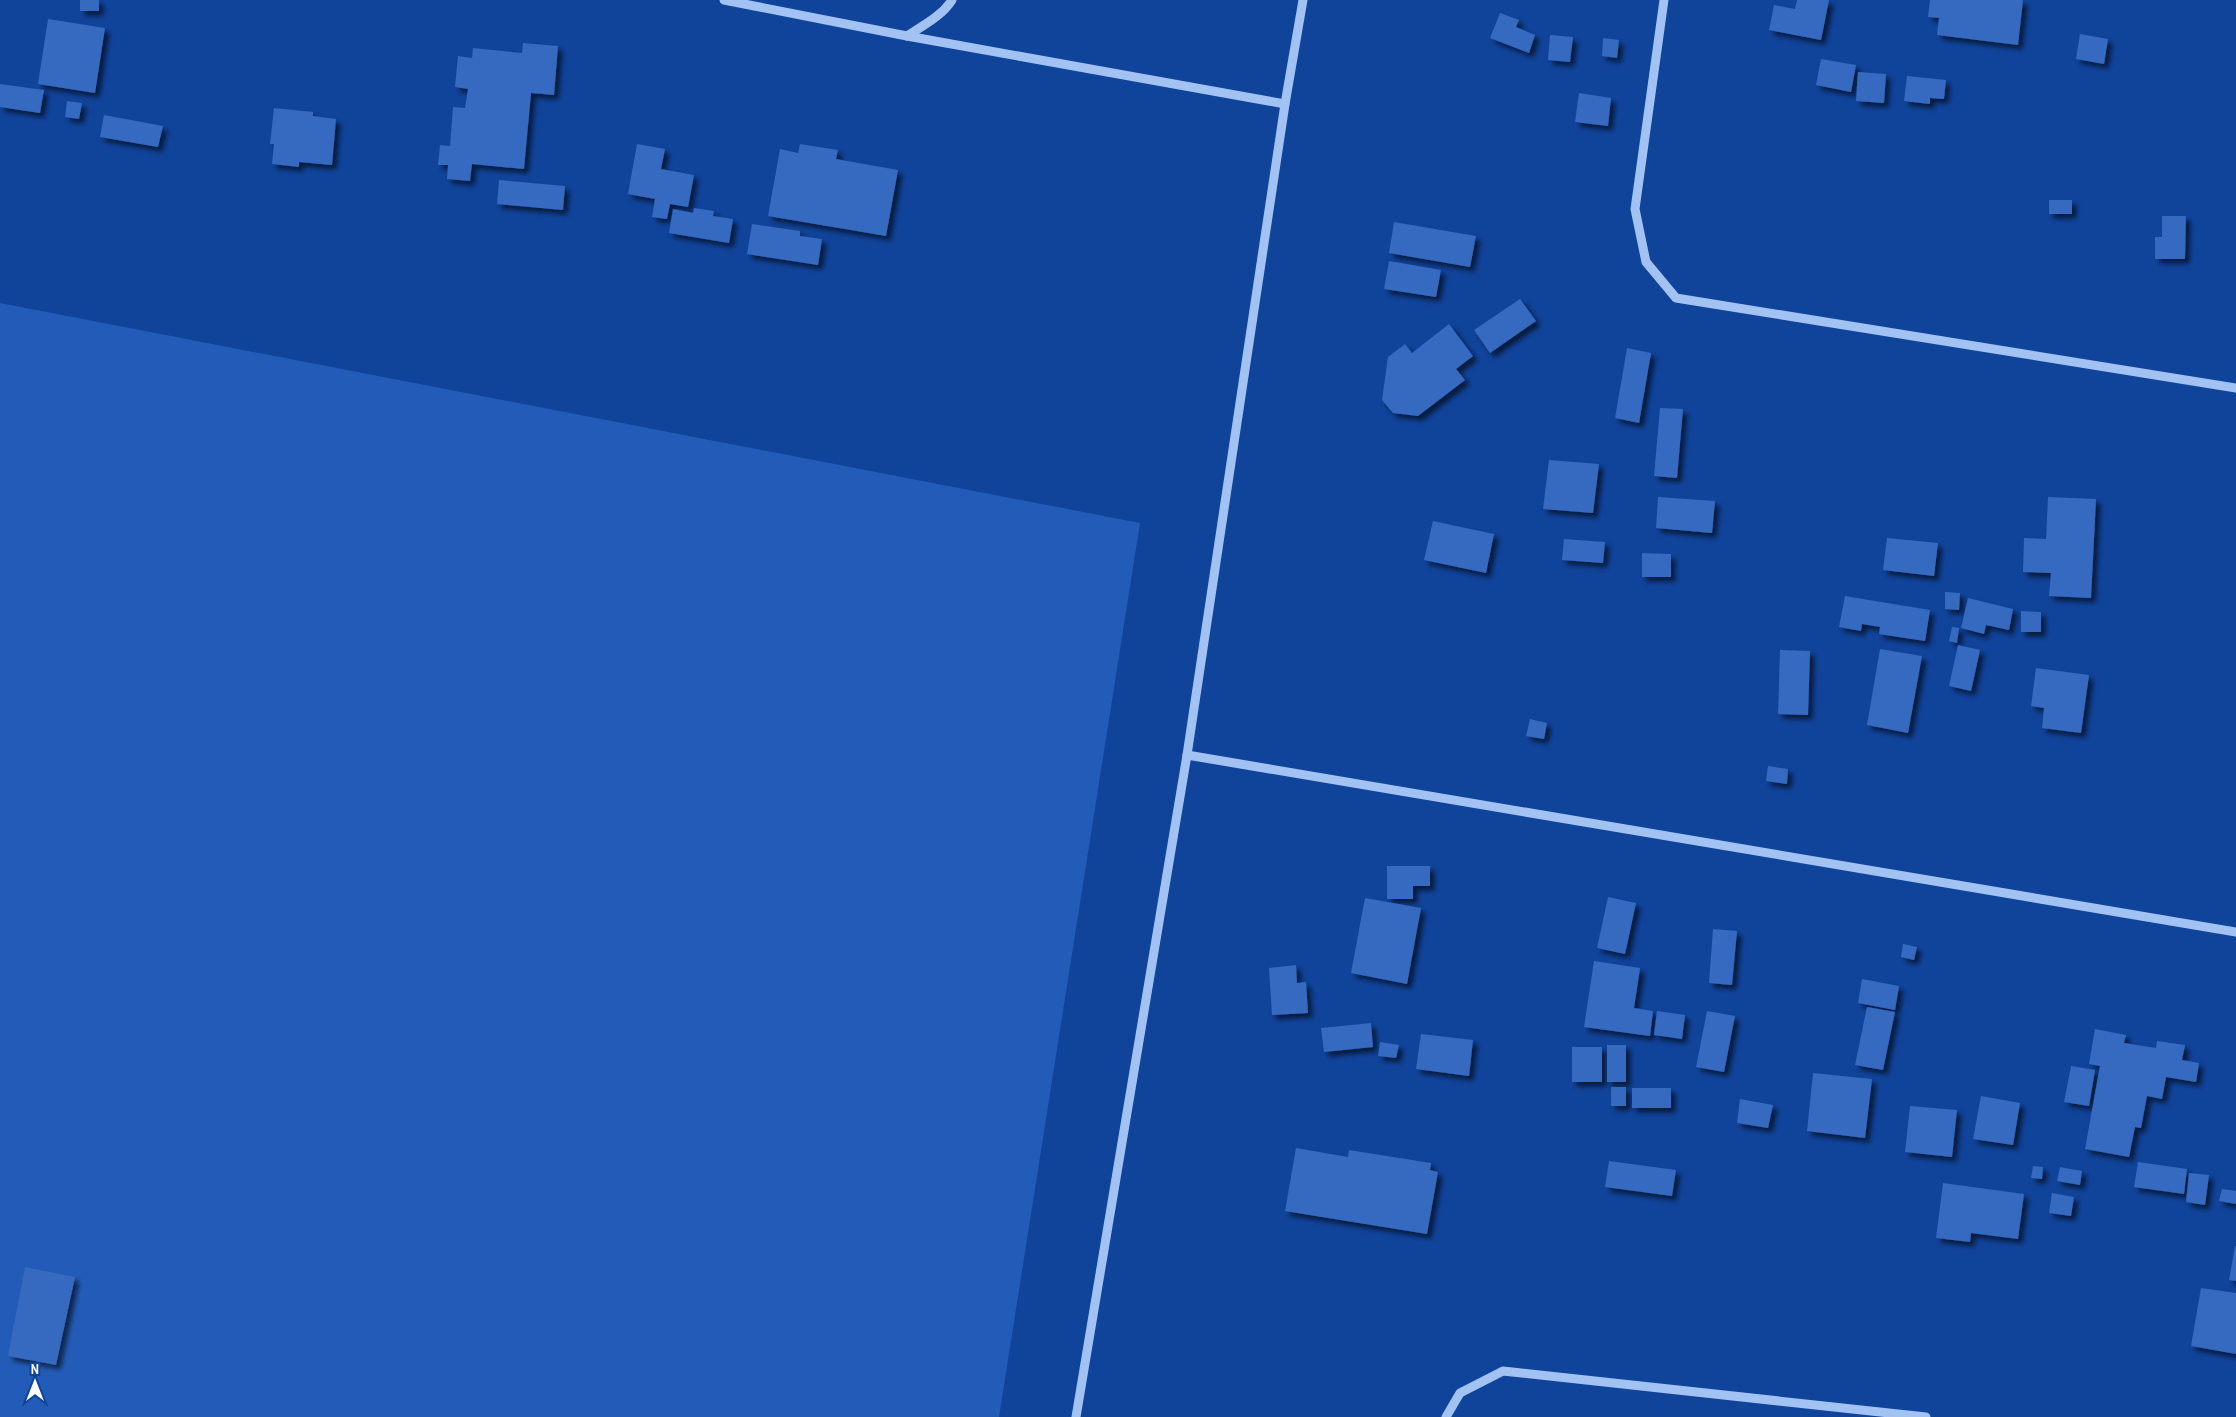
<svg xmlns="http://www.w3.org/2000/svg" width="2236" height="1417" viewBox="0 0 2236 1417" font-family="'Archivo Narrow',sans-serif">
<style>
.green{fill:#235cb8}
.building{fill:#346ac0;filter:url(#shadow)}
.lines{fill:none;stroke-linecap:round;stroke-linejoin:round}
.minor{stroke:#a3c2f4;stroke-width:9}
</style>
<defs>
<filter id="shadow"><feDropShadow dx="4.5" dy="4.5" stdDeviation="2.5" flood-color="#0009"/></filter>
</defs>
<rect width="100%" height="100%" fill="#10439a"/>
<path class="green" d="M0,303L1140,523L999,1417H0Z"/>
<g class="building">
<rect x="80" y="0" width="19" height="11"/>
<path d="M1797,0H1829L1821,40L1769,30L1774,5L1795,9Z"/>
<path d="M1930,0H2023L2018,45L1937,35L1939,18L1928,17Z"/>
<path d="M1500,13L1519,20L1516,27L1535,35L1529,53L1490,38Z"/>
<path d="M48,19L105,28L95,93L38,84Z"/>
<path d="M2080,34L2108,39L2104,64L2076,59Z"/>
<path d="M1550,35L1573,37L1570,62L1548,60Z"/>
<path d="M1603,38L1619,40L1617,58L1602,56Z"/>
<path d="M523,43L558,46L554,95L531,93L524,169L472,164L470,181L447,179L448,165H438L440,145L450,146L453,107L465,108L468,89L455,87L458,56L472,58L473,48L522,53Z"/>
<path d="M1821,59L1856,65L1851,92L1816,85Z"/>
<path d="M1858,72L1886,74L1884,103L1856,101Z"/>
<path d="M1907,76L1946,80L1944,99L1930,98V104L1904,101Z"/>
<path d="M0,84L44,90L40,113L0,107Z"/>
<path d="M1579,93L1611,98L1608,126L1575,122Z"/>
<path d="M67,101L82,103L79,119L65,117Z"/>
<path d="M274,108L313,112V116L336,119L332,165L299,162V167L272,164L274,144H270Z"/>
<path d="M104,115L163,126L158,147L100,137Z"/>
<path d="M637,144L665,149L661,169L694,175L688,207L670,204L667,219L652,217L655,199L628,194Z"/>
<path d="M800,144L838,150L836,159L898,170L886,236L768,216L780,149L798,153Z"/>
<path d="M499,180L565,186L563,210L497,204Z"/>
<rect x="2049" y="200" width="23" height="14"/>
<path d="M694,208L714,211L713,216L733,219L729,243L669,233L673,209L693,213Z"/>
<path d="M2162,216H2186L2185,259H2155V237H2162Z"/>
<path d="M1394,222L1476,236L1470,267L1389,253Z"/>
<path d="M752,224L800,231V236L822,239L818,265L747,254Z"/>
<path d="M1389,261L1441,270L1436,297L1384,289Z"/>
<path d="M1520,299L1536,321L1490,353L1474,330Z"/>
<path d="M1449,324L1473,356L1456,369L1465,380L1418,416L1393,413L1382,400L1388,357L1405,344L1412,353Z"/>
<path d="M1627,348L1651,353L1639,423L1615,418Z"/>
<path d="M1660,408L1683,409L1677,478L1654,476Z"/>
<path d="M1549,460L1599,464L1593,513L1543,509Z"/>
<path d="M1658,497L1715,501L1712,533L1656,528Z"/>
<path d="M2048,497L2096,499L2091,598L2049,596L2051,573L2023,572L2024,538L2046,539Z"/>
<path d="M1433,521L1494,534L1486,573L1424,560Z"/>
<path d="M1887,538L1938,543L1934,576L1883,570Z"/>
<path d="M1564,539L1605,542L1603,563L1562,560Z"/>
<path d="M1642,553L1671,554V577H1642Z"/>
<path d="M1945,592L1960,593L1959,610L1945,609Z"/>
<path d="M1845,596L1930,610L1925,641L1879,634L1880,627L1862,624L1861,631L1839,627Z"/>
<path d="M1968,598L2013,609L2009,630L1986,625L1984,634L1961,628Z"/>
<path d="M2021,611L2041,612V632H2021Z"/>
<path d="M1952,627L1959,628L1957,643L1949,641Z"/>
<path d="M1958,645L1980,650L1971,691L1949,686Z"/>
<path d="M1880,649L1922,656L1908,733L1867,725Z"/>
<path d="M1780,650L1810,651L1808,715L1778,714Z"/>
<path d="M2036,668L2089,675L2081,733L2042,728L2044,708L2031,706Z"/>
<path d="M1530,719L1547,723L1544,739L1526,736Z"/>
<path d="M1768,766L1788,769L1787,784L1766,781Z"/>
<path d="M1387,866H1430V886H1413V899H1387Z"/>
<path d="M1608,897L1636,903L1625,954L1597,948Z"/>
<path d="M1365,898L1421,908L1407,984L1351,973Z"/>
<path d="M1713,929L1737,931L1732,985L1709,983Z"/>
<path d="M1903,944L1917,947L1914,960L1901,957Z"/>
<path d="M1594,961L1640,968L1634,1008L1653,1011L1650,1036L1584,1027Z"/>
<path d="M1296,965L1297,983L1306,982L1308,1013L1272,1015L1269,968Z"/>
<path d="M1862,979L1899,986L1895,1010L1858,1003Z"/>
<path d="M1867,1007L1895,1012L1883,1070L1855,1065Z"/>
<path d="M1657,1011L1685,1015L1682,1039L1654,1035Z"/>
<path d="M1707,1011L1735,1016L1724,1072L1696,1067Z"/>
<path d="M1371,1023L1373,1047L1324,1052L1321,1028Z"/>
<path d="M2095,1029L2126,1035L2124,1043L2156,1048L2157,1041L2185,1045L2182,1060L2199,1063L2196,1082L2166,1077L2162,1099L2147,1096L2141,1128L2135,1127L2129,1157L2085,1149L2100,1066L2089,1064Z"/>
<path d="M1421,1034L1473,1040L1469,1076L1416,1069Z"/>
<path d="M1380,1042L1399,1045L1396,1058L1378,1056Z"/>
<rect x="1607" y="1045" width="19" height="37"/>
<rect x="1572" y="1047" width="30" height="35"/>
<path d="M2071,1066L2095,1070L2089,1106L2064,1102Z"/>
<path d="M1813,1073L1872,1079L1865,1138L1807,1131Z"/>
<rect x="1611" y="1087" width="15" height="19"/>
<rect x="1632" y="1088" width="39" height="20"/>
<path d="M1981,1096L2020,1103L2013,1145L1973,1139Z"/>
<path d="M1740,1099L1773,1105L1768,1128L1737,1123Z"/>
<path d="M1910,1106L1957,1110L1952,1157L1905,1152Z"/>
<path d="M1296,1148L1348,1157L1349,1150L1431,1163L1430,1170L1438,1172L1427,1234L1285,1211Z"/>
<path d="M1609,1161L1676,1170L1672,1196L1605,1187Z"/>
<path d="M2138,1162L2187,1169L2184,1194L2134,1187Z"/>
<path d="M2033,1166L2043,1167L2042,1179L2031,1178Z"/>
<path d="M2060,1167L2082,1171L2080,1185L2057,1181Z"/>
<path d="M2189,1173L2209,1175L2205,1205L2186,1202Z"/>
<path d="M1943,1183L2024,1194L2018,1239L1971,1233L1970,1242L1936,1238Z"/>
<path d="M2222,1189L2236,1191V1204L2219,1201Z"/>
<path d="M2052,1193L2074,1197L2071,1216L2049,1213Z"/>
<path d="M2235,1246H2236V1281L2229,1280Z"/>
<path d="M25,1267L75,1277L56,1365L8,1356Z"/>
<path d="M2201,1288L2236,1293V1354L2191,1346Z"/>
</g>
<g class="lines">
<g class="minor">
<path d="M724,0L907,36L1285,104"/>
<path d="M1664,0L1635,209L1646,262L1676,298L2236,388"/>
<path d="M907,36C922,26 942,16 952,0"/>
<path d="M1187,755L2236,932"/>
<path d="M1076,1417L1187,755L1285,104L1303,0"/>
<path d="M1446,1417L1460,1393L1503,1371L1926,1417"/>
</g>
</g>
<g transform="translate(35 1382)" stroke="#10439a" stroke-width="4" paint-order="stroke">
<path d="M0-4L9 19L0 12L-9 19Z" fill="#ffffff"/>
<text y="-8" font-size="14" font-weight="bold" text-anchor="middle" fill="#ffffff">N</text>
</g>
</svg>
